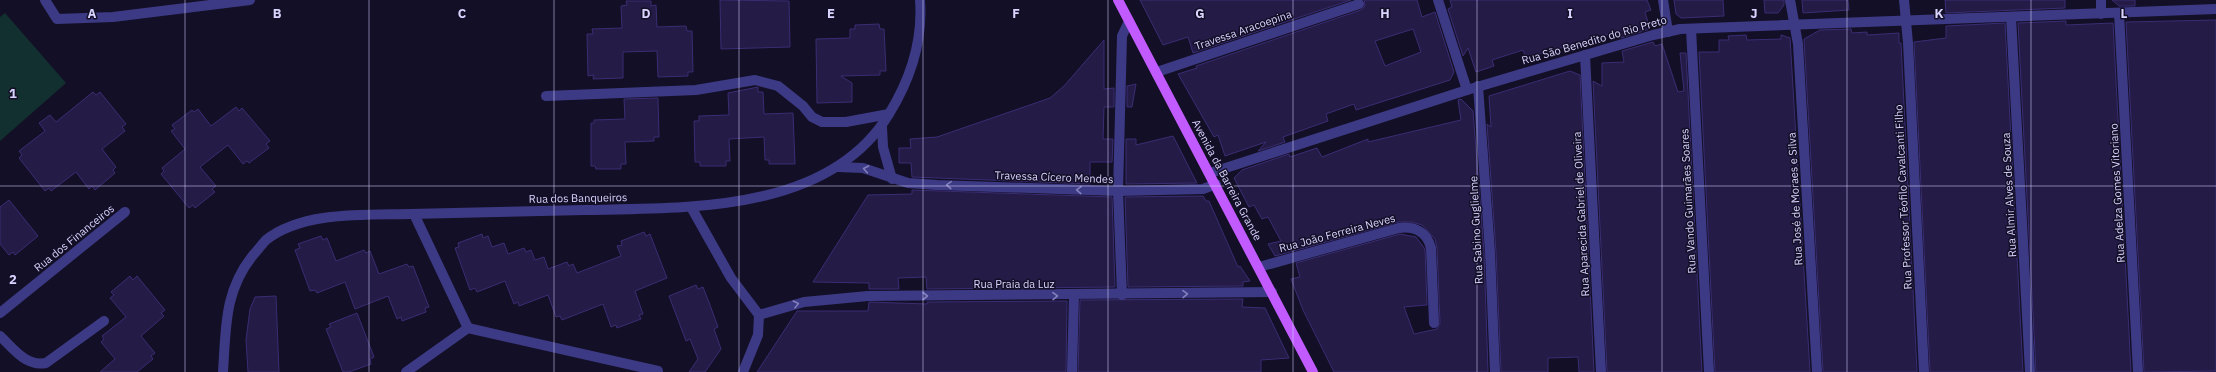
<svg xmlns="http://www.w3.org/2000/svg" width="2216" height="372" viewBox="0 0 2216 372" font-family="'IBM Plex Sans',sans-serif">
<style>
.park{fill:#12302f}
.building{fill:#241b47;stroke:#3b2d73;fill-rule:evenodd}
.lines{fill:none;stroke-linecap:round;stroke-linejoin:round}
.minor{stroke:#3d3a85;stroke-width:10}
.major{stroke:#c25bff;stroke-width:10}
.oneway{stroke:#837fbc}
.grid{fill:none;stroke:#d9d4ff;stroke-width:1;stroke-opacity:0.55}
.labels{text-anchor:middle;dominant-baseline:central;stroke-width:3;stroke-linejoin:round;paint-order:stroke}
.street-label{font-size:11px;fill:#d9d4ff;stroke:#130f26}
.grid-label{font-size:13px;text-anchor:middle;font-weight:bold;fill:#d9d4ff;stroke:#130f26;stroke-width:3;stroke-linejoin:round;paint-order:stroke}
</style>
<rect width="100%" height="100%" fill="#130f26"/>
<path class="park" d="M5,13L66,83L0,141V17Z"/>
<g class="building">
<path d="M720,0L789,1L790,47L721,49Z"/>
<path d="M1140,0H1351L1193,53L1188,37L1163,45Z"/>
<path d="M1364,0H1417L1422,17L1435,12L1454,72L1450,80L1356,110L1354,104L1326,114L1328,121L1283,137L1285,142L1258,151L1266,142L1225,156L1218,135L1214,137L1178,74L1197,68L1196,66L1361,10L1365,6ZM1413,29L1421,52L1385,66L1375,41Z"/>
<path d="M1450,0H1647L1651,10L1645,12L1650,29L1621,38L1620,31L1526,58L1523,50L1492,60L1494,66L1476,72L1468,48L1463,56L1448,9L1452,7Z"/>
<path d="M1674,0H1723L1724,16L1681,18L1676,14Z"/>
<path d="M1764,0H1784V5L1778,13H1765Z"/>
<path d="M1802,0H1848L1849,10L1803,13Z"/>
<path d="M1945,0H2065V8L1946,13Z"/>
<path d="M2112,0H2135V6H2119Z"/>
<path d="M626,1H651V6L656,5L657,27L686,26L687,31H692L693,72H688V76L658,77L657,51L623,52V78L593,79L594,75L588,76L587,34H593L592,29L622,28L621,6L627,5Z"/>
<path d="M2216,20V371L2144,372L2126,22Z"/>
<path d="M2066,21V25L2113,23L2131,372H2036L2018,23Z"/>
<path d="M2005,23L2023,372H1930L1914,42L1946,38V26Z"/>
<path d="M879,24L880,29H884L886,71H880V75L841,76L852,83V102L817,103L816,39L850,38V29H855V25Z"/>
<path d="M1851,29L1852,33L1867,32V35L1899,33V43H1901L1917,372H1823L1804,39L1820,30Z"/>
<path d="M1746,35L1747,40L1781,39V35L1790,38L1810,372H1715L1699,52H1719V40H1729L1728,36Z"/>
<path d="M1104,40V89L1114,88V107H1104L1103,139H1113L1112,162H1090V184L912,177L911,163H899V148H911L910,139L937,137L1050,98L1064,86Z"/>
<path d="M1653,42L1655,46L1662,44L1678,92L1684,91L1680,53H1686L1702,372H1607L1593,81L1602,86V63L1624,62L1622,51Z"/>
<path d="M1570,71L1580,75L1594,372H1579L1578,357L1548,358V372H1501L1496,252L1487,124L1491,127L1489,96Z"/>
<path d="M1136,84L1132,107H1127V86Z"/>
<path d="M758,87V92H763L764,114L793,113L795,164H769V160H765L764,137L729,139L730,161H726V166H700V162H695L694,121H699V116L729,115L728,93Z"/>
<path d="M93,92L96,95L100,92L126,124L122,127L125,131L102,149L116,167L113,170L115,173L95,190L92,186L89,189L76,172L51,191L49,188L45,191L19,158L22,155L19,151L45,131L39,123L50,115L56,122Z"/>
<path d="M658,98L659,137H654V141L625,142L626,164H621V169H596L595,166H591V123H594V120L625,119L624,99Z"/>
<path d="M1461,99L1473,111L1484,252L1488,372H1334L1303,310L1291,279L1300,277L1296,263L1400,234L1416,237L1425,249L1427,305L1404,307L1414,334L1437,329L1440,323L1437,248L1435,239L1422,225L1412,222H1399L1275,256L1268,244L1281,241L1268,217L1262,219L1254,205L1249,207L1234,178L1242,170L1289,154L1290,157L1317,148L1322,157L1368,139V142L1461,120L1458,100Z"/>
<path d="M236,107L239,111L242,108L254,122L270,141L266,144L269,148L249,163L247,161L243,164L228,145L200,167L216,186L212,189L215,192L195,208L193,205L189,208L161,174L164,171L162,168L185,149L171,131L175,129L172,125L192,110L194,112L198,109L211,126Z"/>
<path d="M1173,136L1197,183L1126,184V139H1136V145Z"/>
<path d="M912,190L1112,197L1115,287L927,289L926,277L898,278L899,289H869V283L813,282L868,195L912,194Z"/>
<path d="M1203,196L1206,201H1209L1238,267L1240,266L1250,281L1243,282V286L1128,287L1125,197Z"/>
<path d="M9,200L38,236L15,255L13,252L9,255L0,244V207Z"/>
<path d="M644,232L646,236L650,234L667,278L635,291L643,314L639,315L641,319L617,328L616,325L611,327L603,304L562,320L560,316L556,317L548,295L519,306L518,302L514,304L505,281L477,292L475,288L470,290L455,248L459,247L458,243L482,234L483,238L488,236L492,247L504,243L508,254L524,248L526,252L531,250L535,260L544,257L548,269L567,262L569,266L573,264L577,273L621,256L617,246L622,245L621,241Z"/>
<path d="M321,236L323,240L327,238L336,261L364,250L366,253L370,251L379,274L407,264L409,267L413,266L429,307L425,308L426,312L402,321L401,317L397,319L388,296L355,309L345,282L317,293L315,290L310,291L295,250L300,248L298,244Z"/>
<path d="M130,276L133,280L137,276L165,310L161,313L164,316L141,336L155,353L151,356L153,359L137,372H100L115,359L101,342L104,339L102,336L126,317L110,298L114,295L111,292Z"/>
<path d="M696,285L698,289L703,287L710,305L718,327L714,329L721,349L705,372H689L698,359L690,339L686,341L669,296Z"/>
<path d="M276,296L279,372H248L246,340L250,309L255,297Z"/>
<path d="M1243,299L1242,307L1265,308L1289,358L1261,360V372H1078L1080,300Z"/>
<path d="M1067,301L1066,372H757L797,311H868L869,302L927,304V302Z"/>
<path d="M357,313L374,357L370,359L371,364L349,372H343L326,329L331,327L329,324Z"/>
</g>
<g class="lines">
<g class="minor">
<path d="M45,0L57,19L113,17L250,0"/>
<path d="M1438,0L1467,90"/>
<path d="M1663,0L1668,32"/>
<path d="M1790,0L1798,44L1817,372"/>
<path d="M1904,0L1908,43L1924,372"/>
<path d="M2101,0V14"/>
<path d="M2119,13L2138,372"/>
<path d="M2011,17L2030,372"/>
<path d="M1691,29L1709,372"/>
<path d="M1585,55L1601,372"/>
<path d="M1157,72L1359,4"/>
<path d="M1478,86L1490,252L1495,372"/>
<path d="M546,96L696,90L755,80L778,86L803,106L812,117L822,122H846L889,114"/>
<path d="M882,127L883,147L892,179"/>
<path d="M838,167L863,168L908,183L937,185L1118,191L1203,189L1216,184"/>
<path d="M1210,173L1467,90L1653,35L1680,29L2216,9"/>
<path d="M691,207L731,278L759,315L758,335L743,372"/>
<path d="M414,214L468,328"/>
<path d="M1259,267L1399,228C1415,226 1427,232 1431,248L1434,323"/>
<path d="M1122,295L1118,191L1122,36L1129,21"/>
<path d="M0,313L125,212"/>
<path d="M759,315L804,302L868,296L1272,292"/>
<path d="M0,336C14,349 26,367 46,363L104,321"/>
<path d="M223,372C226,328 224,290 254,254C258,250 262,244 266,240C303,211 365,215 410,214C468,213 527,211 585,210C687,208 829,213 889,114C910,80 923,40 920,0"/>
<path d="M406,372L468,328L658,371"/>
<path d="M1072,372L1074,295"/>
</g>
<path class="major" d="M1118,0L1313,372"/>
</g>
<defs><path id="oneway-chevron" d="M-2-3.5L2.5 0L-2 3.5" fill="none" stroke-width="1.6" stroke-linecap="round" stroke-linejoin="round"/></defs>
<g class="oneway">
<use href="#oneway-chevron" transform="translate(866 169) rotate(-169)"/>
<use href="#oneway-chevron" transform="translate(949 185) rotate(-178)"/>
<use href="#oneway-chevron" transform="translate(1079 190) rotate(-178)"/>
<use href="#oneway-chevron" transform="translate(1185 294) rotate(-1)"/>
<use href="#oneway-chevron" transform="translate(925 296)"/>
<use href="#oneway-chevron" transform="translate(1055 296) rotate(-1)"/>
<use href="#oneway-chevron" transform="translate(796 304) rotate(-14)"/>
</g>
<path class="grid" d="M185,0V372M369,0V372M554,0V372M739,0V372M923,0V372M1108,0V372M1293,0V372M1477,0V372M1662,0V372M1847,0V372M2031,0V372M0,186H2216"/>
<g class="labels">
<g class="street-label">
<text transform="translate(1243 30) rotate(-19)">Travessa Aracoepina</text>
<text transform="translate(1594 40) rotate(-16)">Rua São Benedito do Rio Preto</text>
<text transform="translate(1054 177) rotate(2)">Travessa Cícero Mendes</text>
<text transform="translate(1227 180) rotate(62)">Avenida da Barreira Grande</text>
<text transform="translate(2117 193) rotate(-93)">Rua Adelza Gomes Vitoriano</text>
<text transform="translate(2009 195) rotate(-93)">Rua Almir Alves de Souza</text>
<text transform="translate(1903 197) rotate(-93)">Rua Professor Téofilo Cavalcanti Filho</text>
<text transform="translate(578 198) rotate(-1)">Rua dos Banqueiros</text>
<text transform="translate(1795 199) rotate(-93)">Rua José de Moraes e Silva</text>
<text transform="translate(1688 201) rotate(-93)">Rua Vando Guimarães Soares</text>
<text transform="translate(1581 214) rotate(-93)">Rua Aparecida Gabriel de Oliveira</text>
<text transform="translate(1476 230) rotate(-93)">Rua Sabino Guglielme</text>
<text transform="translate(1337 233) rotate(-15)">Rua João Ferreira Neves</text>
<text transform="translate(74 238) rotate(-39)">Rua dos Financeiros</text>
<text x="1014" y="284">Rua Praia da Luz</text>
</g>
</g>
<g class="grid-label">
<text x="92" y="18">A</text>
<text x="277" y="18">B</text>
<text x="462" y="18">C</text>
<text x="646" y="18">D</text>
<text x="831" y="18">E</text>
<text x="1016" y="18">F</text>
<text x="1200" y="18">G</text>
<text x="1385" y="18">H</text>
<text x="1570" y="18">I</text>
<text x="1754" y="18">J</text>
<text x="1939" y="18">K</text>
<text x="2124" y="18">L</text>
<text x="13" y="98">1</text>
<text x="13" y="284">2</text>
</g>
</svg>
